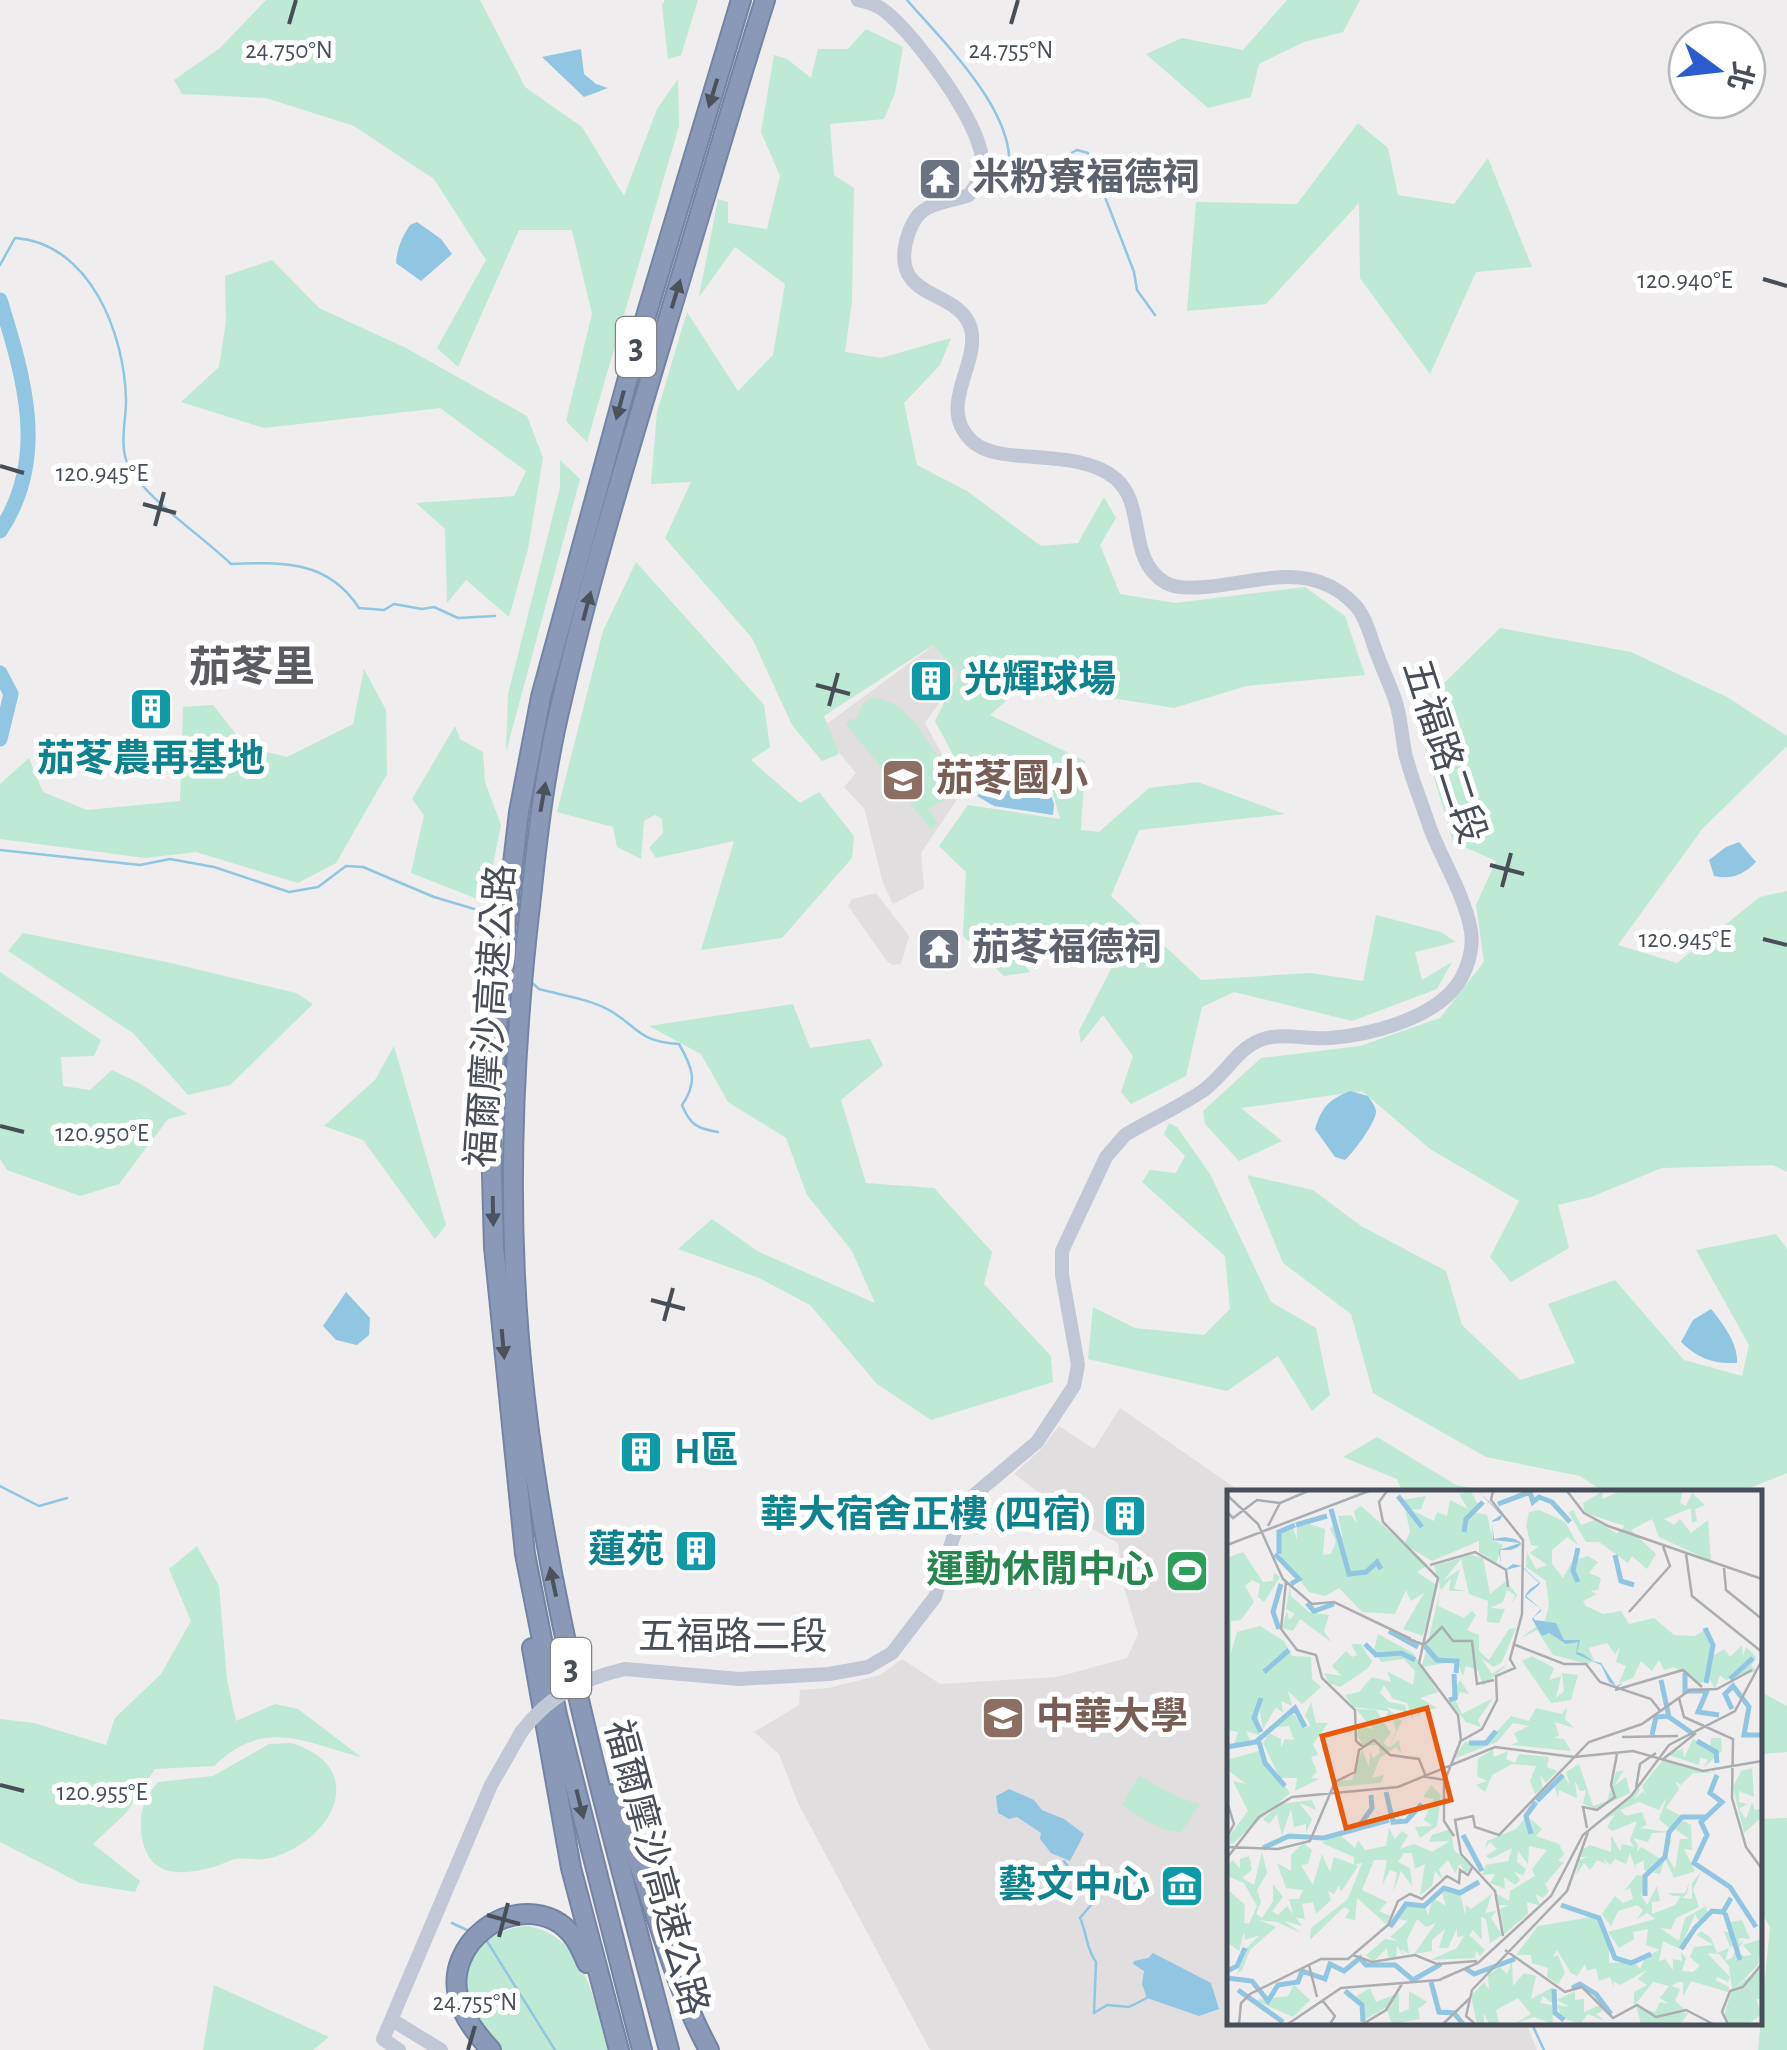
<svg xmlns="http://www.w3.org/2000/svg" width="1787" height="2050" viewBox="0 0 1787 2050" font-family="'Alegreya Sans','Noto Sans TC',sans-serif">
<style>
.education{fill:#e0dede}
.green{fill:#bee9d4}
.water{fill:#90c6e2}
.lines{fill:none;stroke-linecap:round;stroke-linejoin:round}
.stream{stroke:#90c6e2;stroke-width:2.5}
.river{stroke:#90c6e2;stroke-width:15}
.highway-casing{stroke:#7484a3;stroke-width:22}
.secondary{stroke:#c1c7d4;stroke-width:14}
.highway{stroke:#8999b7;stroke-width:18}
.secondary-bridge{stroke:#c1c7d4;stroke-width:14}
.oneway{fill:#4a525d}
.ticks{fill:none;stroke:#474e58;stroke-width:4}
.labels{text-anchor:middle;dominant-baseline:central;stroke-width:10;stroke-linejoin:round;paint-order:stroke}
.shield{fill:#fff;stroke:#7e838a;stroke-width:2.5}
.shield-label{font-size:35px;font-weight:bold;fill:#474e58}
.worship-label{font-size:38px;font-weight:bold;fill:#5b616d;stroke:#fff;text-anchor:start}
.culture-label{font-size:38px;font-weight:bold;fill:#0d838f;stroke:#fff;text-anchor:end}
.street-label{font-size:38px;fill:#474e58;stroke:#fff}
.education-label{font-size:38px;font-weight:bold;fill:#785e54;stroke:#fff;text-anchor:start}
.leisure-label{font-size:38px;font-weight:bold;fill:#27864d;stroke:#fff;text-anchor:end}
.quarter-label{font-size:42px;font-weight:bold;fill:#5a5c61;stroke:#fff}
.inset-river{fill:none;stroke:#90c6e2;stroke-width:5}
.inset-road{fill:none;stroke:#acadb1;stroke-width:2.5}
.view{fill:#e8590c;fill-opacity:0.15;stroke:#e8590c;stroke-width:5}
.inset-edge{fill:none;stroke:#474e58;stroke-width:5}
.ticks-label{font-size:25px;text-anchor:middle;fill:#474e58;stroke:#fff;stroke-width:10;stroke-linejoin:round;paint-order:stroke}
</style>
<rect width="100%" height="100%" fill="#efeded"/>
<g class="education">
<path d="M934,645L960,673L925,723L962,792L921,853L924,888L893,904L883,883L864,808L844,787L856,773L820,729Z"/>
<path d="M876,893L909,936L901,964L893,965L887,961L848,906L852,899Z"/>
<path d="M1120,1408L1241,1492H1230V2022L1526,2023L1537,2050H930L798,1803L779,1754L754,1732L799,1705L800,1690L829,1688L880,1675L902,1659L940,1684L1057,1677L1127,1658L1138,1634L1125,1591L1118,1543L1078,1521L1014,1474L1040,1450L1059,1426L1094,1449Z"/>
</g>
<g class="green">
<path d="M266,0H480L525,87L582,127L624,196L657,109L678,79L679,126L587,442L566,421L592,314L572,230H519L458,367L437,348L486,260L434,179L354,126L266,98L182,94L174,80L220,48Z"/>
<path d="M665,0H698L681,55L668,59L662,5Z"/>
<path d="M1287,0H1360L1343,32L1304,42L1259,64L1251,97L1208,108L1146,54L1182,38L1243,50Z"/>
<path d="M866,29L903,47L895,93L884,119L830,124L834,175L854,188L852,301L845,352L881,358L951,338L940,365L904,403L917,465L967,491L1041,546L1078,543L1104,497L1116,518L1100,545L1120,594L1175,603L1305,587L1345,616L1365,675L1246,686L1174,708L1025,684L990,715L1085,761L1081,830L1099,832L1149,788L1198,782L1285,814L1139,830L1111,896L1201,980L1311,973L1363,981L1376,915L1441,932L1456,942L1415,952L1422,980L1452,962L1437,989L1352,1021L1234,992L1202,1007L1186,1076L1131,1104L1121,1092L1133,1056L1103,1015L1081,1043L1079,1031L1112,967L1049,929L1008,944L1030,972L1004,976L963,936L966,872L939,846L968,805L1060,819L1052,790L966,779L935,721L959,673L933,645L824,716L839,754L822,761L792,725L752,638L665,538L691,482L651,484L657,412L687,312L738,391L773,355L785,284L735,247L699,297L718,199L728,202V223L767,229L780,176L761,132L774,55L787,59L811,78L818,49H848Z"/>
<path d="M1358,123L1388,148L1398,195L1454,204L1488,158L1532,267L1476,272L1430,374L1360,278L1359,203L1266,304L1187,311L1196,202L1297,204Z"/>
<path d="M272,260L319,308L406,348L527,416L543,458L528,549L509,617L466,580L447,603L445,529L416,503L514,496L526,471L440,408L264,428L181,402L219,367L226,321L225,276Z"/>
<path d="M560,460L580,479L506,752L508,694L560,487Z"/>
<path d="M636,562L764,705L770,747L751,760L800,803L819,792L854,836L852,858L782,938L701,950L734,841L656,858L649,848L663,833L662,819L655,815L644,821L641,859L617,847L613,827L557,812L603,631Z"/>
<path d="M1500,628L1631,652L1727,697L1787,736V746L1703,828L1618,945L1677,963L1760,897L1787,891V1172L1773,1165L1662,1168L1591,1197L1558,1205L1569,1248L1511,1282L1490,1257L1519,1201L1430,1149L1362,1091L1241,1108L1282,1141L1239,1161L1205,1124L1203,1111L1261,1058L1360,1046L1440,1018L1484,962L1476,905L1496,861L1453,842L1415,712Z"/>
<path d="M364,669L386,710L387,774L336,863L298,883L196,852L145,858L0,839V784L29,758L43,792L87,810L180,801L183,707L213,705L246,747L287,757L353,724Z"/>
<path d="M871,698C909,698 930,748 950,776L952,788L946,800L928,808L938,823L931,829L846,724L852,718L855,720L863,704Z"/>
<path d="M455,726L460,739L483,752L485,782L501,825L485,902L411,873L424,815L412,799Z"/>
<path d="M23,933L171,963L296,993L313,1004L230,1085L188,1095L133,1033L8,951Z"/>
<path d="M0,972L101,1040L94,1056L61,1057L63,1086L90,1090L112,1070L139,1083L187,1114L168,1119L119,1184L80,1196L7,1170L0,1159Z"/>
<path d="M793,1004L810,1048L870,1039L883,1065L841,1100L866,1183L934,1188L992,1252L984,1284L1051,1356L1053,1382L931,1420L877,1384L810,1305L759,1278L678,1249L712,1219L759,1252L875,1303L852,1251L807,1195L786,1138L728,1102L701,1054L649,1026Z"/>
<path d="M394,1046L446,1225L435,1239L363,1140L324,1126L375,1080Z"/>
<path d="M1169,1123L1177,1127L1210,1174L1271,1302L1316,1328L1330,1395L1312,1411L1278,1356L1227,1391L1088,1359L1093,1307L1135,1328L1204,1335L1230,1309L1225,1256L1142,1182L1150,1170L1176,1173L1185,1156L1164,1134Z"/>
<path d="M1247,1175L1313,1190L1361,1226L1446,1271L1462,1325L1520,1380L1575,1363L1548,1304L1615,1280L1684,1360L1742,1376L1749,1345L1696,1250L1776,1234L1787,1249V1473L1740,1492H1604L1580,1476L1486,1457L1373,1393L1351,1314L1283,1263Z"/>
<path d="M1377,1437L1456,1485L1497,1492H1402L1397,1479L1343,1457Z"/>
<path d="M197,1546L219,1586L227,1680L236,1721L275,1704L298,1709L361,1757C303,1742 265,1717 214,1766L155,1769L126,1813L93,1844L140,1881L135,1892L80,1883L0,1842V1719L34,1723L106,1745L115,1718L161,1674L191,1621L169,1569Z"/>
<path d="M1763,1693L1787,1706V1752L1760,1754V1696Z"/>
<path d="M291,1743C369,1767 335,1838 274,1857C260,1862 249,1857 236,1859C229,1860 221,1865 214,1867C181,1875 150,1879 142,1838C138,1815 143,1799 158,1782L213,1776L269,1744Z"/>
<path d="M1139,1776L1182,1799L1200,1804L1181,1832C1160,1832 1140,1816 1122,1805Z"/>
<path d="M1787,1818V2050H1758L1770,1927L1760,1910V1819Z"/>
<path d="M527,1926C585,1935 594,2003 609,2050H497C485,2035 469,2016 464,1997C453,1955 491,1929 527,1926Z"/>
<path d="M214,1985L329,2037L313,2050H203Z"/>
</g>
<g class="water">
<path d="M581,49L584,74L596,84L608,88L584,97L542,57Z"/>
<path d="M417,222L441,239L452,254L421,281L396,263C397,248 402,237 410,225Z"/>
<path d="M988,786L1050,792L1054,804L1053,815L994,806L977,796Z"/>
<path d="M1739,842L1756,862C1744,874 1732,880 1714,876L1709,860L1726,847Z"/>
<path d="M1350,1091L1368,1096C1371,1101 1375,1105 1376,1111C1377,1121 1353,1153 1345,1160L1335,1157L1315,1129C1322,1107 1328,1100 1350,1091Z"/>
<path d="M346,1292L370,1318L369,1335L357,1345L336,1340L323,1326Z"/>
<path d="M1711,1309C1723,1324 1738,1343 1737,1363C1713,1364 1699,1359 1681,1342L1693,1320Z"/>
<path d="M1009,1789L1034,1800L1042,1810L1064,1819L1084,1834L1070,1861L1051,1853L1040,1839L1041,1833L1017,1817L1009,1819L998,1813L996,1796Z"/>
<path d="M1153,1953L1211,1983L1219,2009L1199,2016L1147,1998L1142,1984L1144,1971L1133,1964L1134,1961L1148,1958Z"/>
</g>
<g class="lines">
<g class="stream">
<path d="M907,0C944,43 1021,116 1008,176L1021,179L1077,150L1088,153L1134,272L1137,290L1155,315"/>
<path d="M0,265L15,238C90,243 125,334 126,401C126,423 118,448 130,469C149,501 202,536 231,564C282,562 328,560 359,608L384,610L394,604L422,609L434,607L458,618L495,616"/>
<path d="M0,850L140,865L170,859L214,867L289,892L318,887L346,866L363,867L434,897L488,913L499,924"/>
<path d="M530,981L539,989C561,995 589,999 609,1010C640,1028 637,1041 679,1044C693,1068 698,1082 682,1105C690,1125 698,1129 718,1132"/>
<path d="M0,1486L39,1506L67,1498"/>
<path d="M1064,1861L1078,1881L1083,1882L1091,1905L1080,1918C1087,1933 1086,1949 1096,1962L1094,2013L1107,2005L1129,2007L1147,1998"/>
<path d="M452,1923L469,1931"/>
<path d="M485,1938L555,2050"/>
<path d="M1531,2022L1544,2050"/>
</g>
<g class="river">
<path d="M0,300C24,377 49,458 0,531"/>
<path d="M0,673L11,694L0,739"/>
</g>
<g class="highway-casing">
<g id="highway">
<path d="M532,1648L571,1868L619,2050"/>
<path d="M611,1794C649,1875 667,1973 709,2050"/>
<path d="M491,2050C478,2036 462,2016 458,1996C446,1944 506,1897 554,1920C572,1929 580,1946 587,1963"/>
<path d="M642,2050L557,1715L525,1554L494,1247L491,1138L500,974L519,812L541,697L634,356L741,0"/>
<path d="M669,2050C602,1795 527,1540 515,1276C509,1149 516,1022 531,897C538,830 546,764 562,699C590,576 628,454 664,333C698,222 730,110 765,0"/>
</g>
</g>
<g class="secondary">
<path d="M625,1669L739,1679L829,1674L868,1667L892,1653L935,1597L961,1512L974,1495L1037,1442L1074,1386L1078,1365L1062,1275V1251L1106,1157L1125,1135C1150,1120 1177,1108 1201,1092C1226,1076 1237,1045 1267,1038C1288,1033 1309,1040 1330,1038C1370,1035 1426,1020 1453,990C1466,975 1474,951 1471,931C1465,896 1443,862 1430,828C1422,803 1411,778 1405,753C1402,737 1401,721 1397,706C1392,688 1383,671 1377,654C1371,639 1366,616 1354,604C1310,559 1258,583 1205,587C1193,588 1176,589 1166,583C1126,560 1147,506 1116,479C1077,446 1001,467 973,442C935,408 980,365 971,329C960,288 892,302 906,242C916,201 935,206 969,195C977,184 984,173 982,159C979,121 916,36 886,12C878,5 869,2 858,0"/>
<path d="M392,2020L441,2050"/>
<path d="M399,2050L383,2039L491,1785L522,1731"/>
</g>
<use href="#highway" class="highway"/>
<path class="secondary-bridge" d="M522,1731C550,1695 582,1679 625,1669"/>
</g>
<defs><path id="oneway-solid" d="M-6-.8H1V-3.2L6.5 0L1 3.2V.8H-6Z" transform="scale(2.5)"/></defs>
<g class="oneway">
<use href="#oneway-solid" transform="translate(713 93) rotate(107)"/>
<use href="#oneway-solid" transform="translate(676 294) rotate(-73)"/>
<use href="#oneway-solid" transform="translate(620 405) rotate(105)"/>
<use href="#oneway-solid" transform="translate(587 606) rotate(-75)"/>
<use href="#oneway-solid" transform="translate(543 797) rotate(-80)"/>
<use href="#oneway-solid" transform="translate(493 1211) rotate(89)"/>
<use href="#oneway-solid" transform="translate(503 1344) rotate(85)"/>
<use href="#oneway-solid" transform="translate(553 1582) rotate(-102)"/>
<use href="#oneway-solid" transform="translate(580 1804) rotate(76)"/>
</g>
<path class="ticks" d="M289,24L296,0M1011,24L1018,0M1763,279L1787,286M0,466L24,473M143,504L176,513M155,526L164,492M816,685L850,694M829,706L838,673M1490,865L1524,874M1502,887L1511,853M1763,939L1787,945M0,1126L24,1132M651,1300L685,1309M664,1321L673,1288M0,1785L24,1791M487,1915L520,1924M499,1937L508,1903M468,2050L475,2026"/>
<defs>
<g id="temple-square" transform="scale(2.25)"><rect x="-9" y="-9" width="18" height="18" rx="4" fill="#6b7280" stroke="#fff"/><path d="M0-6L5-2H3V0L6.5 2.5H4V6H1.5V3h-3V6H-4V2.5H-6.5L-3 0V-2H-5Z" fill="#fff"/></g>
<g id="building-square" transform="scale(2.25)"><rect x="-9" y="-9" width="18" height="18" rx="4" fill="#0f9aa8" stroke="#fff"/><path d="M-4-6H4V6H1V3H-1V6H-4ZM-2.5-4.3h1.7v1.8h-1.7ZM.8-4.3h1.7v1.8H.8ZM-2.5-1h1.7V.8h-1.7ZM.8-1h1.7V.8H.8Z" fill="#fff"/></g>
<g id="school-square" transform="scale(2.25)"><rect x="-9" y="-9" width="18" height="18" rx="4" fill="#8d6e63" stroke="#fff"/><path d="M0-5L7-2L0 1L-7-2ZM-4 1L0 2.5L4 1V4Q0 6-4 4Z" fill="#fff"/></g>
<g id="stadium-square" transform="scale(2.25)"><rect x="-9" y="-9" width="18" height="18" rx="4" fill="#2e9e5b" stroke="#fff"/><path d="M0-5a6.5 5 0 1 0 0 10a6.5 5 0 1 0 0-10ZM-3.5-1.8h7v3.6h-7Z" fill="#fff"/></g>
<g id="university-square" transform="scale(2.25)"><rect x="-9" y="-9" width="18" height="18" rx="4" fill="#8d6e63" stroke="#fff"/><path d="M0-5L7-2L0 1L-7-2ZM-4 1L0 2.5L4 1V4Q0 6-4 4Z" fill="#fff"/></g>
<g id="museum-square" transform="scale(2.25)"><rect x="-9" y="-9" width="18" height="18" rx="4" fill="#0f9aa8" stroke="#fff"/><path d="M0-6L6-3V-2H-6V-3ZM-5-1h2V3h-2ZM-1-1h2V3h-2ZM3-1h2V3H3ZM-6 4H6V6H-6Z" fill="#fff"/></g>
</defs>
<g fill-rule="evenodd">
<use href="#temple-square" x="940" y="179"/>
<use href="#building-square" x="931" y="681"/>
<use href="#building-square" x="151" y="709"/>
<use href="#school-square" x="903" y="780"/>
<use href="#temple-square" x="939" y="949"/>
<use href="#building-square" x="641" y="1452"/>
<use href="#building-square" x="1125" y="1516"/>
<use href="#building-square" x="696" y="1551"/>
<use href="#stadium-square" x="1187" y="1571"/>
<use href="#university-square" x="1003" y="1718"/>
<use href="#museum-square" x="1182" y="1886"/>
</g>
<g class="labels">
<g class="shield">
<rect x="616" y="317" width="40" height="60" rx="8"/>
<rect x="551" y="1638" width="40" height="60" rx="8"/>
</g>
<g class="shield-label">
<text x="636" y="347">3</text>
<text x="571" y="1668">3</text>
</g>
<g class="worship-label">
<text x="972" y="179">米粉寮福德祠</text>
<text x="972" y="949">茄苳福德祠</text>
</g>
<g class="culture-label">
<text x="964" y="681" text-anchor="start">光輝球場</text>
<text x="151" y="760" text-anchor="middle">茄苳農再基地</text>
<text x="674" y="1452" text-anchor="start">H區</text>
<text x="1092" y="1516">華大宿舍正樓 (四宿)</text>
<text x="664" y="1551">蓮苑</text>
<text x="1150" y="1886">藝文中心</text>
</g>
<g class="street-label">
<text transform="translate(1443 752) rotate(72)">五福路二段</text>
<text transform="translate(492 1016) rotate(-86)">福爾摩沙高速公路</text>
<text x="733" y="1638">五福路二段</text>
<text transform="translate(655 1868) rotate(75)">福爾摩沙高速公路</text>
</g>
<g class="education-label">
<text x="936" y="780">茄苳國小</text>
<text x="1036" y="1718">中華大學</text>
</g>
<g class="leisure-label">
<text x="1154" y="1571">運動休閒中心</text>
</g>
<g class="quarter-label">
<text x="252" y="668">茄苳里</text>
</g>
</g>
<g transform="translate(1227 1490)">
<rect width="535" height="535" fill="#efeded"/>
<path d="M376,1L375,9L394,1H456L453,13L459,16L465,3L478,15L468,19L470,31L465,33L464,18L437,29L447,35L453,29L464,43L481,30L484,71L432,47L425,29L404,40L429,64L420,79L405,66L401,73L372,52H359L342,23L346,20L354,35L368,30L390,44L398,36L358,23L356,13ZM244,2L252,16L246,22L260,25L266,50L276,55L269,73L252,62V51L205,71L177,54L183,42L176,10L199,6L194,19L184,20L207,31L210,22L220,26L223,10L241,19L232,4ZM134,16L201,75L190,82L211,96L196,146L176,139L197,103L184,111L179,100L168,124L135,122L112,98L98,106L82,102L53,65L54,43L66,38L70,50V37L82,34L98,39L96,65L104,64L109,51L103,39L107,33L116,48L111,26L124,25L130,34L127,21ZM312,20L338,32L351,55L340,47L325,60V74L336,88L345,71L361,66L371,72L362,83L374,88L371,100L363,101L370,104L356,111L359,116L376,124L394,121L402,134L427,128L447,145L468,146L481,138L486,166L497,159L503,167L515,155L516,167L519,157L529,167L524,176L530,181L499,190L493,185L488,199L481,186L474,194L447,177L437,180L432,170L425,181L414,171L406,188L392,193L399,176L389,172L393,157L388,164L380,153L361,158L357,149L367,170L361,174L326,165L310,140L294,148L318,130L322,116L319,91L299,77L300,62L309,79L320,75L303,63L312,56L304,55L299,36L302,22ZM16,62L36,92L46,91L47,83L53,87L37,112L31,107L33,94L25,90L18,96L27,112L14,130L4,131V163L10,142L33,136L57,151L65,166L84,167L85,189L94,197L75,214L61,201L65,216L54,211L56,223L49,217L36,239L31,212L32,245L19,241L23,251L7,255L11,242L0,240V68ZM244,65L256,68L263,104L279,91L290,105L284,114L288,105L280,100L276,112L263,118L278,119L272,133L260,132L261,111L242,104L234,69L216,91L233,79L227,99L240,101H222L224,88L214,100L207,76ZM63,96L64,106L82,122L102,125L97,141L104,152L73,129L66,141L55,138L60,121L62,130L68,124L59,119ZM213,101L211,116L237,128L245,121L249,125L240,140L252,145V161L262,170L282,139L289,138L275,172L267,177L254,168L265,184L282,173L256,196L251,180L239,176L236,186L230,171L195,177ZM151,144L186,163L211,202L193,208L210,218L194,221L192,227L186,217V231L180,213L166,209L157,195L153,203L162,212L178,215L180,222L159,217L175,231L162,258L172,250L174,263L169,257L153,268L145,288L157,285L154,293L111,297L109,291L125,290L135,259L142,277L143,261L146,268L153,263L151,255L136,256L130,245L132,236L146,239L129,219L149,220L164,243L156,253L162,257L169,241L166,230H158L161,221L126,217L118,205L132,202L145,187L164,192L160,181L186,195L188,181L177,169L154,172L147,160ZM124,154H134L145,172L140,179L113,197L102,193L97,183L115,186L105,176L119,161L125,167L130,165ZM305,166L327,178L322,190L334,186L329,208L337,201L335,183L351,185L344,210L324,213L295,171ZM233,190L242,204L233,202L229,211L235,224L266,208L251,230L254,237L239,232L222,211ZM84,212L89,233H101L86,254L91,265L84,267L90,282L84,288L92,289L68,301L70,288H53L36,253L42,243L54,249V258L58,249L67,250L62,236L43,238L66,223L78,238L84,235L78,226ZM340,217L338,229L347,238L328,232L332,245L327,248L337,249L344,261L284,255L291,252L287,243L302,236L286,233L270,252L226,269L238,252L259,253L284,226L302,231L309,218L335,224ZM484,248H494L495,261L476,278L481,270L473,267L472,275L439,264L456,259L457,268L466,249L483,257ZM266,259L267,267L281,261L279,269L288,273L292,264L322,267L320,277L330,281L319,293L313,285L316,298L308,304L303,291L309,276L285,274L265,285L258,302L249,295L260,291L250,286L251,269ZM32,261L63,303L5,354L0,349L21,321L6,291L19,294L2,281L0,270ZM436,270L486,283H466L454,295L448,291L452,299L439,318L454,326L443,339L432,329L440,307L432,320L412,312L393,320L399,326L415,322L420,335L413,338L441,342L425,343L421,352L406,348L411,355L410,362L414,357L434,369L446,347L439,365L448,379L453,349H462L448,339L456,330L464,335L465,360L457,359L468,381L447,388L438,368L433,384L417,380V370L408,375L410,383L403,363L399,374L388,369L383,375L376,368L379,374L370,370L363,380L357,373L349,385L352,370L361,367H353L354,361L363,355L384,362V345L393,361L395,354L407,357L403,350L410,331L385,341L380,337L388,324L369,334L414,297L407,310L416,301L419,306L415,296ZM352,274L366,316L380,311L389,282L397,280L387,296L399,287L403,303L369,319L356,314L359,300L353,301L348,291L350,308L332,300L331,308L327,295L336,285L343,295L339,282ZM525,278L527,307L512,301V312L520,314L512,319L519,329L525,312L528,320L535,318L534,299H535V327L517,343L506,297L514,281ZM204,295L214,305L210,336L193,348L188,337L206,336L197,330L207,309L196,307ZM85,310L89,320L72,313L85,329L79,343V334L67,337L64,319L55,346L50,324L42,334L36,329L53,314ZM300,326L305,346L304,329L315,339L309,346L332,354L337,364L331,371L337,372L318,394L322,401L316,408L308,404L314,416L300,412L301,424L277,444L273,419L282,415H271L270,404L282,411L283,401L308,386L305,379L320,360L302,356L301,374L291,361L290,372L299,379L296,386L287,381L293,390L288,395L277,387L278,399L263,393L268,384L255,385L259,375L281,371L285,358L263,369L259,366L270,359L263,352L258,358L260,351L289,339ZM162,338L168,349L175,341L181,345L173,359L187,354L205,362L223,351L202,352L205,345L224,339L227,360L245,377L239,383L233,374L228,383L221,370L212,379L216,390L208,381L205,396L193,405L198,374L188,379L185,363H177L171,372L183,378L185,396L174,381L166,403L170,383L163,380L155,396L160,370H147L135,400L160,412L152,421L163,426L159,434L130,408L128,430L118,428L123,420L117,417L83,450L84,438L121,409L135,373L127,375V367L95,353L111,343L128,358L131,350L138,360L159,356ZM76,353L85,360L81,374L74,375L86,395L95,364L103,382L107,367L131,376L114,402L112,395L107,404L101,401L104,410L89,424L86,412L75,414L78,429L67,427L62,409H72L76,400L59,398L50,373L64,381V365ZM35,362L40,383L30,400L34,412L29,424L35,428L46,411V394L56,407L45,421L51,425L60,416L75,436L57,431L74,443L50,432L32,430L49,437L23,460L15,480L10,484L20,457L33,445L18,450L17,442L12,461L0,452V399L18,415L17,433L22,434L30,416L17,393L0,386V377L6,370L13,379V369L22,366L25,380L15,388L27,395ZM474,382L466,400L472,417L449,428L444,439L433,438L452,451L458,428L479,416L481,427L471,430L468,424L453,459L436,451L432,471L438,469L446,480V469L455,471L454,462L459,468L455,481L466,482L473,476L463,467L467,457L486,455L470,445L474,441L484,448L490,463L502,458L498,471L505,468L511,454L503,457L497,441L507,444L503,432L515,430L523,449L512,448V454L517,449L510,462L517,466L525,465L516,455L535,449L531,475L508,498L533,478L535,509H529L535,524L521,534H504L497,526L505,499L502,476L492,464L480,463L503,487L501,492L491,487L488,490L502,497L501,502L464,491L456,507V492H451L444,496L453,499L448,511L457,519L449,522L461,523L455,532L433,534H414L409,516L426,526L418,519L428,522L433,512L442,514L433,508L442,496L426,492L407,516V502L420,495L411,489L420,480L393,495L386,491L387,498L383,487L372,491L369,478L360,481L358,474L350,486L344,483L330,460L326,467L331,465L338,483L331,494L320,487L321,478L305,473L304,465H289L311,436L370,426L382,450V473L408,472L413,479L419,466L433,460L419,455L421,439L406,442L407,449L392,458L381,442L428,429L420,423L410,429L416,420L410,415L391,421L384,436L375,424L388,406L396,413L406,409L403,398L397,401L410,385L418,387V405L413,403L420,415L430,396L433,411L425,412V424L448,415L454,406H446L440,403H458L462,393L460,404L455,408L465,409V393ZM221,397L233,403L238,425L239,415L244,419L265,404L258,423L269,421L264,428L275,445L263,453L259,429L254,427L255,450L246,440L242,445L258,460L253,466L249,461L248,468L203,470L230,458L237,446L230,447V438L221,458H212L218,439L205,450V461L187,464L209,433L199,437L190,429L180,450L182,464L174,459L178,467L170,456L169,469L161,467L160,458L146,472L139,465L158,449L171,451L163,447L181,431L172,429L180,415L198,417L201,425L206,408L219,416L215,403ZM285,471L286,496L297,483L309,486L304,509L326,497L325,513L316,506L313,513L325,515L326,534L307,527L287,534L304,524L291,508L269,520L272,534H262L257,523V534H250L244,506L257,492L262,500L261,485L273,477L280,484ZM67,495L83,510L66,527L28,510L61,506ZM143,498L149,512L172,503V523L182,519V501L200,512L191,519L193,529L165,534L160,520L167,513L135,531L138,516L128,507ZM348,501V510L357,509V522L373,515L376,521L369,524L378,531L361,524L353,534L335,528L330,515L343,517L330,510Z" fill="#bee9d4"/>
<path d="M251,1L274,23L275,26L273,30L265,32L267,49L278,47L288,49L293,52L294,54L291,57L284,60H273L274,76L279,79L286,74L295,76L313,93L312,95L299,106L314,119V121L307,127V130L329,133L337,150H353L350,162L356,164L366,171L374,173L389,196L396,193L391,197L382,192L374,175L349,164L351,152L339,154L322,143L315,146L305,129L314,119L298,107L299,104L303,99L312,93L294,76L279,80L274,77L272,60L293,53L266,50L265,31L274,25Z" fill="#90c6e2"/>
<path class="inset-river" d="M171,6L195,37M271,14L303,2L306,12L312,7L325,12L343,32M104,19L122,84L139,82L150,72L154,79M69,35L100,26M237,42L239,29L256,12M48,64L72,89L64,94M52,64V42L68,35M388,65L394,91L407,95M351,92L346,81L351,58M80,113L87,121L107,114M478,138L486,155L479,193M52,139L46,122L54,94M162,141L191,157M138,154L149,165L174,163L188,170M198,156L210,170L230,171L229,183M37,182L62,160M458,183V201H480L471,222L492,225M503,189L526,168M434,190L442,227L465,243M222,210L228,208L227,184M505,219L498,204L506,196L522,217L517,245H535M34,242L27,228L34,208M425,245L429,227L442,226M470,251L489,262L490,273M32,252L38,273L58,296M242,253H259L269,241M0,257L29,252L68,218L78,237M490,285L483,303L495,312L474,332L480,345L467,373L503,397L529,437M159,302L166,332L179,331L195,314M310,311L336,285M133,335L145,318L144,305M304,344L299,326L309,312M236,345L255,381M36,358L62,346L97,348L162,330M418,406V386L438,367L442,342L455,327H481M334,415L372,428L388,468L404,473L424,464M498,423L513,470M163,437L179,414L197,416L217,398L233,403L252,392M454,459L468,438L485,421L496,422L504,408M238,478L247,484L288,469M0,481L10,476L18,458M0,488L25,491L41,511L51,495L71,492L75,481L98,489L103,474L117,481L133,468L139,475H168L186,490L214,474M204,492L212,522L227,523L236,534M345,498L353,494L369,504L384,524M327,499L328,523L337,530M11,500L56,532M118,501L135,515L136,532"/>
<path class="inset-road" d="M160,1L152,12L156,32L211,88L192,173L231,225L234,250M340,1L357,23L381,36L535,89M0,5L31,34L56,89L85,114L107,112L184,149M0,22L6,28L30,10L53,13M41,36L53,13L81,1M0,55L142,1M459,64L465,106L535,162M203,75L248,62L279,80L281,97M497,78L499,100L535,129M59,92L54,139L70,160L89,165L95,188L128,220L129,251L136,257M402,122L443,76L436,56M180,148L197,155L215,137L226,151H245L250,194L267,190M286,154L337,174H359L373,192L424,209L434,222M388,200L456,180L475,197M452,208L457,227L506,249L505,308L519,357L535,379M395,247L451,246M232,252L255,239L270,210L269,186L288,178L283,169L295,124L296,50L264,10L266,1M435,270L469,243M217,290V331L227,346M409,298L413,274L429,263M0,312L7,334L0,347M360,338L356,317L370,320L388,307L384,295L390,264M0,357L51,359L83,351L108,292L128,282L132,260L147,250L163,265L192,269L199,287L218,290L234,250M0,368L32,327L65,307L171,297L268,257L347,267L406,261L476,281L535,271M276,446L268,401L234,364L228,330L246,326L248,337L272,345L362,252L415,234L463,200L490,199L525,180M278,460L338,502L355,497L386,528L410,515L429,527L459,520L486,534M126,465L145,472L188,465L210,474L250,471M82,475L90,507M95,510L108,526L103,534M12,534L14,513L23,504L94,469H121L161,435L171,411L183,404L195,409L220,386L232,393L233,380L241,385L246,376M61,534L114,498L212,490L251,473L324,406L356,345L404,306L442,255L508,221L535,170M136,534L159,520L175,494M216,534L243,508M248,534L239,526L245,500L340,401L361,342M501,534L495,522L503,501L516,497L534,475L535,450"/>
<path class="view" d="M200,218L224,310L119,338L95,246Z"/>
<rect width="535" height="535" class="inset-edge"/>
</g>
<g class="ticks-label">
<text x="289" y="58">24.750°N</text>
<text x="1011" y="58">24.755°N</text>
<text x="1685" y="288">120.940°E</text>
<text x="102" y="481">120.945°E</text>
<text x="1685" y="947">120.945°E</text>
<text x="102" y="1141">120.950°E</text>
<text x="102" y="1800">120.955°E</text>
<text x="475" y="2010">24.755°N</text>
</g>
<g transform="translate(1717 70) rotate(105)"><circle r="48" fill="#ffffff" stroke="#b5b8bc" stroke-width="2.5"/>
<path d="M0-8L18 38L0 25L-18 38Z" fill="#2a5ccb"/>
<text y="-15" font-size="28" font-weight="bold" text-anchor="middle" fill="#474e58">北</text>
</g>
</svg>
